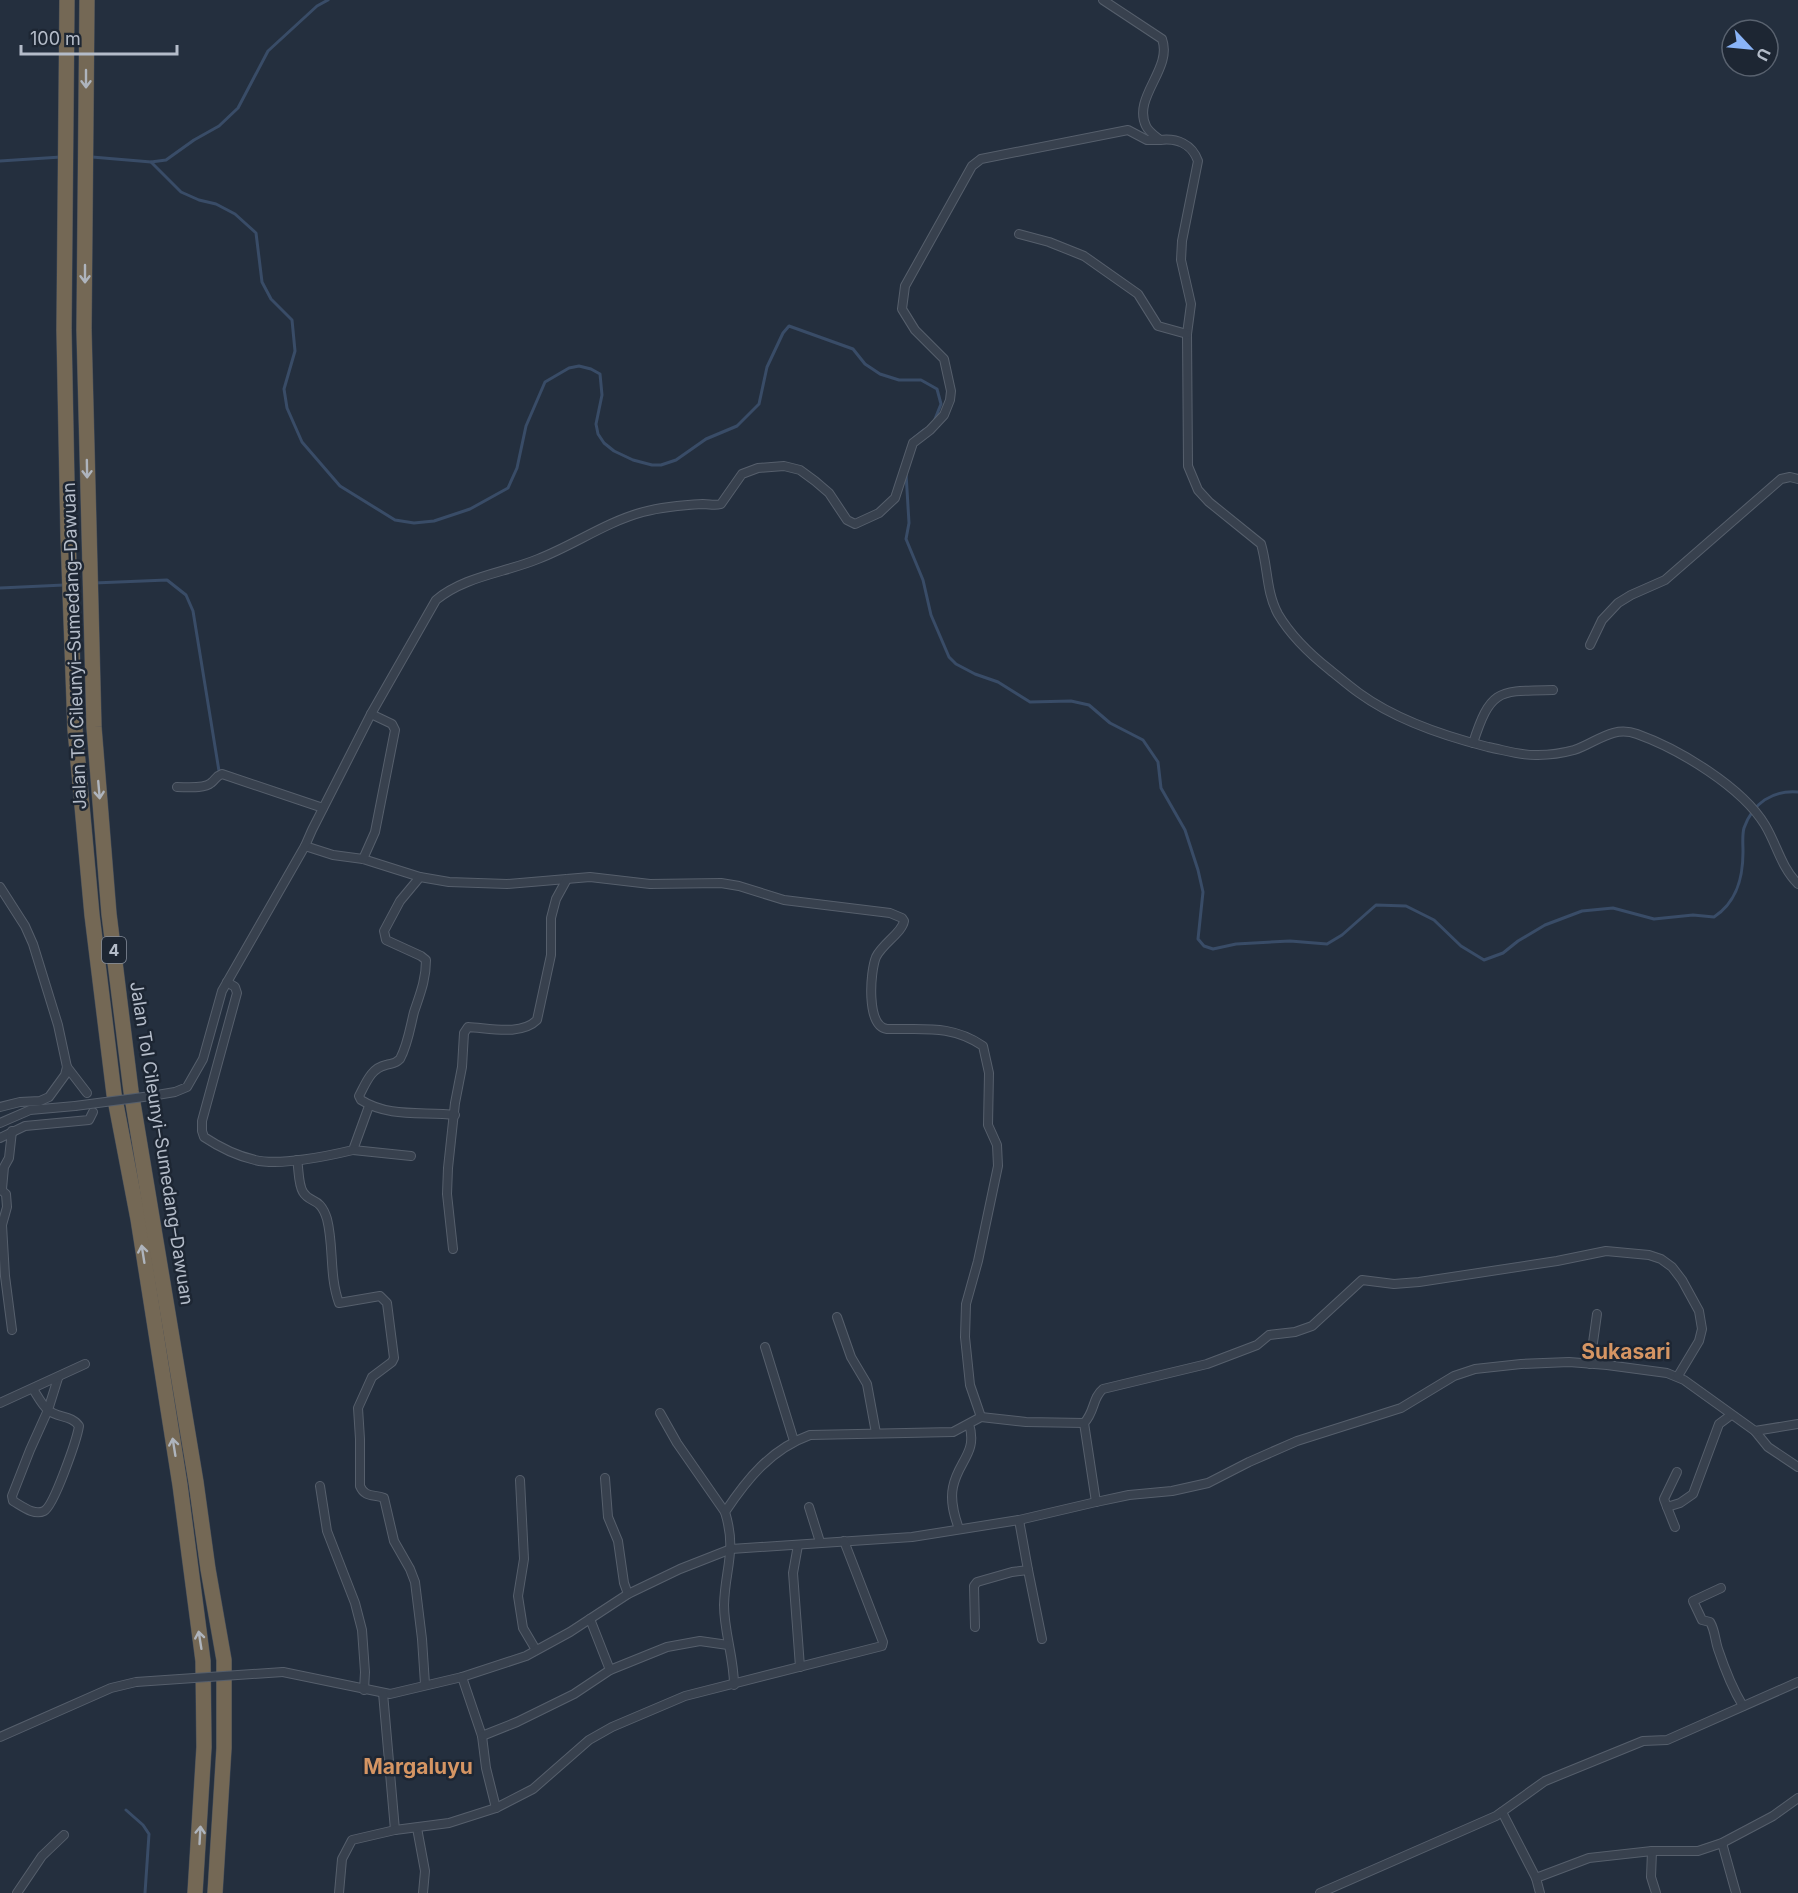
<svg xmlns="http://www.w3.org/2000/svg" width="1798" height="1893" viewBox="0 0 1798 1893" font-family="Inter,sans-serif">
<style>
.lines{fill:none;stroke-linecap:round;stroke-linejoin:round}
.stream{stroke:#394c67;stroke-width:3}
.street-casing{stroke:#565f6c;stroke-width:10}
.highway-casing{stroke:#434c59;stroke-width:16}
.street{stroke:#38414e;stroke-width:8}
.highway{stroke:#746855;stroke-width:15}
.street-bridge-casing{stroke:#565f6c;stroke-width:10;stroke-linecap:butt}
.street-bridge{stroke:#38414e;stroke-width:8}
.oneway{stroke:#aeb4bd}
.labels{text-anchor:middle;dominant-baseline:central;stroke-width:5;stroke-linejoin:round;paint-order:stroke}
.shield{fill:#1d2633;stroke:#878f9c;stroke-width:1.5}
.shield-label{font-size:16px;font-weight:bold;fill:#b4bcc9}
.street-label{font-size:18px;fill:#b4bcc9;stroke:#1d2633}
.quarter-label{font-size:21px;font-weight:bold;fill:#d59563;stroke:#1d2633}
</style>
<rect width="100%" height="100%" fill="#242f3e"/>
<g class="lines">
<g class="stream">
<path d="M92,157L151,162L166,160L194,140L219,126L238,108L268,51L317,6L328,0"/>
<path d="M0,161L61,157"/>
<path d="M151,162L181,192L199,200L216,204L235,214L256,233L262,282L271,299L292,320L295,351L284,389L287,408L302,442L340,486L395,520L414,523L434,521L470,509L508,488L517,468L526,426L545,382L569,368L579,366L591,369L600,374L602,395L596,424L598,434L604,443L614,451L633,460L652,465H661L676,460L706,439L737,426L759,404L767,367L783,333L789,326L853,349L865,364L880,374L899,380H921L937,389L941,404L935,419"/>
<path d="M913,439L924,430"/>
<path d="M906,473L909,523L906,539L923,580L931,615L949,657L956,664L975,674L998,682L1030,702L1071,701L1089,705L1110,723L1143,740L1158,762L1161,788L1185,830L1198,870L1203,892L1198,939L1204,946L1213,949L1236,944L1290,941L1327,944L1342,935L1376,905L1406,906L1434,920L1461,946L1484,960L1503,953L1518,941L1545,925L1582,911L1613,908L1654,919L1693,915L1714,917C1737,902 1743,878 1743,852C1743,844 1742,835 1744,828C1753,803 1772,790 1798,792"/>
<path d="M94,583L167,580L186,595L193,611L219,771"/>
<path d="M0,588L64,585"/>
<path d="M126,1810L143,1825L149,1834L145,1893"/>
</g>
<g class="street-casing">
<g id="street">
<path d="M1103,0L1162,39C1173,69 1132,97 1146,126C1148,131 1155,136 1160,140C1177,138 1192,144 1198,161L1182,241L1181,260L1191,304L1187,334L1188,466L1198,490L1209,502L1261,544C1268,567 1266,592 1278,614C1291,636 1311,655 1330,670C1340,678 1349,686 1359,693C1396,720 1444,736 1488,747C1504,750 1522,756 1538,755C1549,755 1563,753 1574,750C1596,743 1612,725 1637,734C1679,749 1742,787 1765,825C1777,845 1781,867 1798,884"/>
<path d="M1019,234L1049,242L1084,256L1138,294L1158,326L1187,334"/>
<path d="M1590,645L1602,620L1618,603L1631,595L1665,580L1781,479L1790,477L1798,479"/>
<path d="M1473,743C1491,688 1498,691 1553,690"/>
<path d="M177,787C187,787 204,789 211,783C216,779 216,776 222,774L323,808"/>
<path d="M305,846L333,855L363,859L420,877"/>
<path d="M363,859L375,832L395,730L392,724L371,714"/>
<path d="M0,887L25,926L33,944L58,1025L67,1067L65,1075L49,1097L40,1101L20,1102L0,1107"/>
<path d="M227,982L235,987L237,993L202,1121V1131L204,1137C219,1147 238,1156 255,1160C279,1166 328,1156 353,1150L369,1106"/>
<path d="M67,1067L87,1093"/>
<path d="M151,1096L175,1092L187,1087L203,1059L222,991L305,846L312,830L371,714L436,600C465,576 504,573 538,559C574,545 606,522 643,512C662,507 684,505 703,504C710,504 714,506 721,504L742,474L758,468L784,466L800,470L815,481L829,493L847,520L855,524L879,513L895,498L913,443L930,430L944,415L950,400L951,391L944,359L915,330L902,309L905,286L972,166L981,159L1128,130L1147,140H1160"/>
<path d="M455,1115C424,1111 389,1118 361,1100L359,1096C366,1083 371,1068 386,1065C393,1063 395,1064 400,1059C408,1044 410,1028 414,1012C420,994 426,980 426,960L421,956L386,940L384,931L400,901L420,877L449,882L507,884L590,877L650,884L721,883L739,886L784,900L890,913L902,918L904,921C902,933 883,943 876,957C870,972 866,1026 887,1029C922,1030 951,1024 983,1046L989,1073L988,1125L997,1145L998,1166L978,1261L966,1304L965,1337L970,1385L981,1417"/>
<path d="M0,1123L30,1110L75,1106"/>
<path d="M0,1138L25,1126L89,1120L93,1112"/>
<path d="M353,1150L411,1156"/>
<path d="M297,1160C299,1169 298,1184 303,1192C310,1204 320,1196 327,1219C334,1246 329,1276 339,1303L380,1296L387,1303L394,1358L392,1362L372,1377L358,1408L360,1439V1486C365,1498 374,1494 384,1498L394,1541L410,1569L415,1582L422,1639L425,1684"/>
<path d="M0,1189L6,1194L7,1207L2,1225L5,1276L12,1330"/>
<path d="M2,1189L4,1167L9,1158L12,1131"/>
<path d="M453,1249L447,1194L448,1168L455,1103L462,1067L464,1033L468,1027C489,1028 521,1036 537,1020L551,955V918L556,899L567,879"/>
<path d="M837,1317L851,1357L867,1384L876,1433"/>
<path d="M765,1347L794,1441"/>
<path d="M1590,1364L1597,1314"/>
<path d="M33,1389C37,1395 42,1405 48,1410C57,1418 72,1415 79,1426C77,1439 54,1506 44,1511C34,1516 22,1506 13,1501L12,1496L30,1450L48,1410L58,1378"/>
<path d="M0,1403L85,1364"/>
<path d="M660,1413L677,1443L725,1512"/>
<path d="M1084,1423L1096,1502"/>
<path d="M1755,1431L1768,1447L1798,1467"/>
<path d="M1677,1472L1664,1499L1667,1507L1680,1503L1693,1494L1719,1424L1731,1415"/>
<path d="M605,1478L608,1517L618,1541L624,1583L628,1594"/>
<path d="M520,1480L524,1559L518,1596L523,1628L536,1650"/>
<path d="M320,1486L327,1531L355,1603L362,1630L365,1672L364,1690"/>
<path d="M809,1507L820,1542"/>
<path d="M1667,1507L1675,1527"/>
<path d="M959,1529C954,1515 950,1501 953,1487C958,1461 978,1453 969,1424"/>
<path d="M798,1545L793,1573L800,1667"/>
<path d="M1028,1570L1042,1639"/>
<path d="M1721,1588L1693,1601L1702,1620L1710,1622C1715,1630 1715,1640 1718,1649C1725,1670 1732,1688 1743,1706"/>
<path d="M590,1619L610,1670"/>
<path d="M975,1627L974,1586L977,1582L1012,1572L1028,1570L1019,1520"/>
<path d="M283,1672L390,1694L462,1677L526,1656L570,1632L628,1594L680,1569L731,1549L912,1537L1019,1520L1096,1502L1129,1495L1172,1491L1208,1483L1249,1462L1297,1441L1401,1408L1454,1376L1475,1369L1521,1364L1569,1362L1607,1365L1667,1373L1684,1380L1755,1431L1798,1424"/>
<path d="M462,1677L482,1736L486,1768L496,1808"/>
<path d="M734,1685C734,1658 724,1632 724,1605C725,1568 737,1551 725,1512C747,1479 771,1449 810,1435L953,1432L981,1417L1026,1422L1084,1423C1095,1412 1092,1398 1103,1389L1207,1364L1257,1345L1269,1335L1295,1332L1312,1326L1362,1280L1394,1284L1419,1282L1557,1261L1606,1251L1649,1255L1661,1259L1672,1267L1682,1280L1699,1311L1702,1329L1699,1341L1678,1376"/>
<path d="M383,1693L395,1830"/>
<path d="M482,1736L517,1722L574,1694L610,1670L667,1647L700,1641L728,1645"/>
<path d="M0,1737L111,1688L136,1682"/>
<path d="M1502,1812L1536,1878L1540,1893"/>
<path d="M417,1828L425,1871L423,1893"/>
<path d="M1722,1843L1736,1893"/>
<path d="M1652,1851L1651,1877L1656,1893"/>
<path d="M1536,1878L1589,1858L1652,1851H1698L1722,1843L1773,1816L1798,1798"/>
<path d="M17,1893L42,1856L64,1835"/>
<path d="M339,1893L342,1859L352,1840L395,1830L449,1823L496,1808L533,1789L589,1740L612,1727L685,1696L882,1646L883,1642L844,1541"/>
<path d="M1320,1893L1496,1816L1545,1781L1643,1741L1667,1740L1798,1682"/>
</g>
</g>
<g class="highway-casing">
<g id="highway">
<path d="M67,0L64,330L68,536L75,729L92,915L114,1094L138,1219L180,1485L203,1661L204,1747L195,1893"/>
<path d="M87,0L84,330L94,727L109,914L131,1091L196,1482L208,1569L224,1660V1748L215,1893"/>
</g>
</g>
<use href="#street" class="street"/>
<use href="#highway" class="highway"/>
<g class="street-bridge-casing">
<g id="street-bridge">
<path d="M75,1106L151,1096"/>
<path d="M136,1682L283,1672"/>
</g>
</g>
<use href="#street-bridge" class="street-bridge"/>
</g>
<defs><path id="oneway-shaft" d="M-6 0H5M1.5-3L5.5 0L1.5 3" fill="none" stroke-width="1.6" stroke-linecap="round" stroke-linejoin="round" transform="scale(1.5)"/></defs>
<g class="oneway">
<use href="#oneway-shaft" transform="translate(86 79) rotate(90)"/>
<use href="#oneway-shaft" transform="translate(85 274) rotate(90)"/>
<use href="#oneway-shaft" transform="translate(87 469) rotate(89)"/>
<use href="#oneway-shaft" transform="translate(99 790) rotate(85)"/>
<use href="#oneway-shaft" transform="translate(143 1254) rotate(-99)"/>
<use href="#oneway-shaft" transform="translate(174 1447) rotate(-99)"/>
<use href="#oneway-shaft" transform="translate(200 1640) rotate(-99)"/>
<use href="#oneway-shaft" transform="translate(200 1835) rotate(-87)"/>
</g>
<g class="labels">
<rect class="shield" x="102" y="937" width="24" height="26" rx="4.5"/>
<g class="shield-label">
<text x="114" y="950">4</text>
</g>
<g class="street-label">
<text transform="translate(74 646) rotate(-92)">Jalan Tol Cileunyi–Sumedang–Dawuan</text>
<text transform="translate(162 1143) rotate(81)">Jalan Tol Cileunyi–Sumedang–Dawuan</text>
</g>
<g class="quarter-label">
<text x="1626" y="1351">Sukasari</text>
<text x="418" y="1766">Margaluyu</text>
</g>
</g>
<g transform="translate(1750 48) rotate(116)"><circle r="28" fill="#1d2633" stroke="#59626f" stroke-width="1.5"/>
<path d="M0-4.5L10 22L0 15L-10 22Z" fill="#8ab4f8"/>
<text y="-9" font-size="16" font-weight="bold" text-anchor="middle" fill="#b4bcc9">U</text>
</g>
<path d="M21 45v9h156v-9" fill="none" stroke="#b4bcc9" stroke-width="3"/>
<text x="30" y="45" font-size="18" fill="#b4bcc9" stroke="#1d2633" stroke-width="4.5" paint-order="stroke">100 m</text>
</svg>
